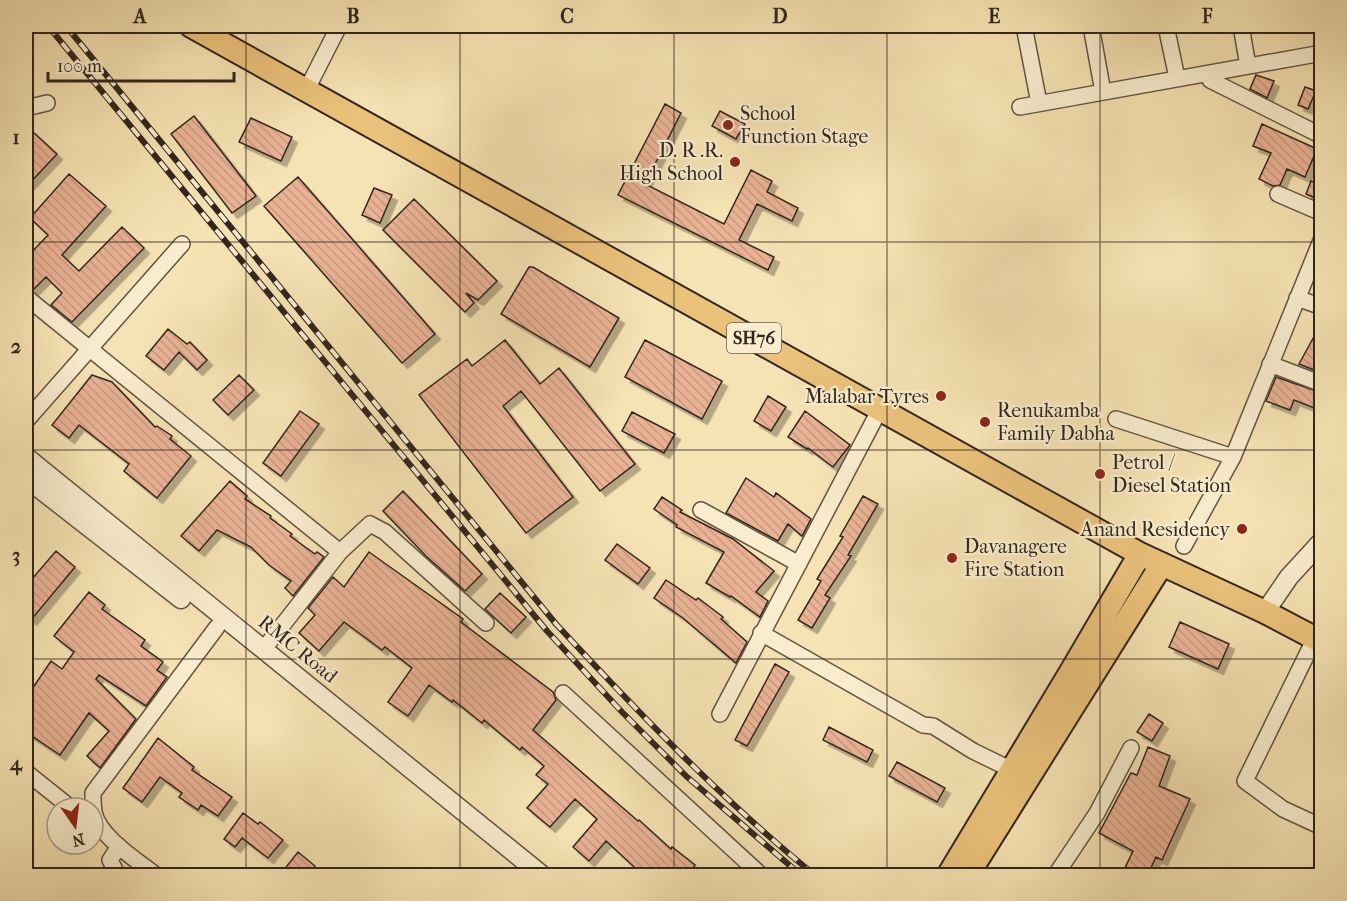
<svg xmlns="http://www.w3.org/2000/svg" width="1347" height="901" font-family="'IM FELL French Canon',serif">
<style>
.building{fill:url(#building-back-hatch);stroke:#31261e;stroke-width:1.5;filter:url(#shadow)}
.lines{fill:none;stroke-linecap:round;stroke-linejoin:round}
.minor-casing{stroke:#625543;stroke-width:18}
.tertiary-casing{stroke:#625543;stroke-width:21}
.primary-casing{stroke:#31261e;stroke-width:26}
.minor{stroke:#f9edce;stroke-width:15}
.tertiary{stroke:#f9edce;stroke-width:18}
.primary{stroke:#ebc27a;stroke-width:22}
.rail-casing{stroke:#31261e;stroke-width:6}
.rail{stroke:#f9edce;stroke-width:4;stroke-dasharray:11;stroke-linecap:butt}
.grid{fill:none;stroke:#31261e;stroke-width:1.5;stroke-opacity:0.55}
.poi-dot{fill:#8f2418;stroke:#f9edce;stroke-width:2}
.labels{text-anchor:middle;dominant-baseline:central;stroke-width:4.5;stroke-linejoin:round;paint-order:stroke}
.shield{fill:#f9edce;stroke:#6d6253;stroke-width:1.5}
.shield-label{font-size:18px;font-weight:bold;fill:#31261e}
.poi-label{font-size:20px;fill:#31261e;stroke:#f9edce;text-anchor:start}
.street-label{font-size:20px;fill:#31261e;stroke:#f9edce}
.neatline{fill:none;stroke:#31261e;stroke-width:2}
.grid-label{font-size:20px;text-anchor:middle;font-weight:bold;fill:#31261e}
</style>
<defs>
<pattern id="building-back-hatch" width="6" height="6" patternUnits="userSpaceOnUse" patternTransform="scale(1.5)"><rect width="6" height="6" fill="#e9b295"/><path d="M-1 5l2 2M0 0l6 6M5-1l2 2" fill="none" stroke="#c89980"/></pattern>
<filter id="shadow"><feDropShadow dx="5.5" dy="5.5" stdDeviation="0" flood-color="#0004"/></filter>
</defs>
<rect width="100%" height="100%" fill="#f6e3b3"/>
<filter id="stains"><feTurbulence type="fractalNoise" baseFrequency=".00333" numOctaves="4"/><feColorMatrix values="0 0 0 0 .2 0 0 0 0 .09 0 0 0 0 .02 0 0 0 .5 -.17"/></filter>
<radialGradient id="worn" r=".72"><stop offset=".6" stop-color="#630" stop-opacity="0"/><stop offset="1" stop-color="#630" stop-opacity=".3"/></radialGradient>
<path class="building" d="M1256,75L1274,81L1267,98L1250,89Z
M1305,87L1316,91L1308,109L1298,105Z
M665,104L681,113L645,184L724,224L751,170L772,181L767,192L798,208L792,221L757,204L739,240L774,257L768,270L618,195Z
M720,111L745,124L736,139L712,126Z
M194,116L256,196L232,213L171,134Z
M251,118L292,137L281,161L239,142Z
M1262,124L1317,149L1305,177L1287,169L1280,185L1273,186L1259,179L1271,153L1253,146Z
M32,131L57,154L26,187V137Z
M69,174L106,206L62,255L79,271L122,227L144,248L72,322L51,305L62,293L46,277L33,290L26,288V258L48,235L30,218Z
M298,177L435,334L402,363L264,206Z
M1311,181L1322,185V201L1306,194Z
M374,188L392,195L380,223L362,215Z
M414,199L497,281L478,300L466,293L474,303L465,312L383,230Z
M529,267H533L619,318L590,367L501,314Z
M1322,322V373L1299,364Z
M168,329L187,344L190,342L207,360L197,370L179,352L164,370L146,356Z
M505,340L540,384L559,368L635,464L600,491L521,391L503,406L573,497L526,533L419,395L467,359L472,366Z
M645,340L722,381L702,419L625,377Z
M92,375L112,382L155,427L157,426L172,436L170,439L191,456L157,498L124,471L129,464L79,425L69,438L52,425Z
M239,375L254,390L228,415L213,400Z
M1276,377L1322,393V411L1294,400L1290,410L1266,401Z
M768,396L786,407L771,431L754,421Z
M300,411L319,424L281,476L263,463Z
M805,411L850,445L833,467L808,448L807,449L788,437Z
M632,412L675,434L664,453L622,431Z
M746,478L774,497L776,493L811,519L802,536L788,524L778,541L726,513Z
M230,481L247,496L245,499L271,516L270,518L292,534L290,536L315,554L317,552L324,557L293,596L285,588L291,581L269,565L251,547L217,530L199,551L181,536Z
M403,491L482,574L465,591L426,556L383,511Z
M863,496L878,504L848,555L851,556L825,595L830,598L812,628L798,620L821,581L817,579L843,537L840,536Z
M662,497L682,510L680,512L733,539L774,571L756,592L768,601L760,617L731,596L730,597L706,583L724,552L676,527L677,525L654,509Z
M617,544L650,568L638,584L605,560Z
M56,551L75,567L31,620L26,615V586Z
M369,552L463,619L461,622L553,692L556,700L533,730L638,821L639,820L671,849L672,847L695,865L687,876H644L606,841L589,861L573,847L597,819L575,799L550,827L527,808L548,784L536,775L544,766L522,747L520,750L484,720L482,723L453,700L452,702L429,685L408,716L388,702L412,668L385,647L382,650L344,622L319,651L299,633L315,615L308,608L333,577L344,587Z
M666,580L696,600L698,598L723,617L721,619L747,642L736,663L683,618L654,598Z
M89,592L105,605L102,609L145,640L141,646L163,662L157,670L167,677L146,706L99,675L96,679L136,719L100,768L87,756L109,731L89,713L60,755L26,732V698L51,661L62,669L74,652L54,636Z
M500,593L526,617L511,633L485,609Z
M1180,622L1229,644L1218,669L1169,647Z
M775,664L789,672L747,746L735,740Z
M1149,714L1163,723L1152,741L1137,732Z
M829,727L873,750L867,762L823,740Z
M158,738L194,767L192,770L232,797L218,816L201,805L198,810L179,797L182,793L160,777L142,802L123,788Z
M1148,747L1170,756L1159,786L1190,799L1162,860L1156,857L1147,876H1121L1133,851L1099,833L1131,773L1137,775Z
M897,762L945,788L937,802L889,776Z
M243,813L258,824L260,822L283,840L268,858L242,838L235,847L224,839Z
M298,852L315,866L307,876H279Z"/>
<g class="lines">
<defs>
<path id="minor" d="M1024,26L1039,103
M1091,26L1103,92
M1166,26L1177,78
M1241,26L1248,66
M1210,80L1322,136
M307,89L339,26
M1020,107L1322,53
M26,108L47,103
M1278,194L1322,213
M26,297L340,552
M1297,298L1322,307
M1270,364L1322,384
M1116,419L1233,457
M26,421L182,244
M701,510L799,564
M1184,546L1233,457L1322,238
M761,633L923,725L933,726L973,751L1012,770
M1315,638L1245,781L1283,809L1322,827
M263,650L340,552L370,524L385,532L486,623
M563,693L762,876
M720,714L880,409
M26,772L71,808
M118,876L110,860L119,846
M157,876C138,861 99,837 94,812C93,806 93,799 93,793L217,627
M1055,876L1097,813L1131,748"/>
<path id="tertiary" d="M26,457L543,876
M26,478L181,599
M1265,612L1289,577L1322,541"/>
<path id="primary" d="M191,26L1140,554L1265,612L1322,642
M948,876L1072,670L1140,554
M967,876L1162,564"/>
</defs>
<use href="#minor" class="minor-casing"/>
<use href="#tertiary" class="tertiary-casing"/>
<use href="#primary" class="primary-casing"/>
<use href="#minor" class="minor"/>
<use href="#tertiary" class="tertiary"/>
<use href="#primary" class="primary"/>
<defs>
<path id="rail" d="M48,26L547,631L622,712L686,776L802,876
M66,26L556,624C638,712 722,800 816,876"/>
</defs>
<use href="#rail" class="rail-casing"/>
<use href="#rail" class="rail"/>
</g>
<path class="grid" d="M246,26V876M460,26V876M674,26V876M887,26V876M1100,26V876M26,242H1322M26,450H1322M26,659H1322"/>
<g class="poi-dot">
<circle cx="728" cy="125" r="6"/>
<circle cx="735" cy="162" r="6"/>
<circle cx="941" cy="396" r="6"/>
<circle cx="985" cy="422" r="6"/>
<circle cx="1100" cy="474" r="6"/>
<circle cx="1242" cy="529" r="6"/>
<circle cx="952" cy="558" r="6"/>
</g>
<g class="labels">
<rect class="shield" x="727" y="323" width="54" height="30" rx="4.5"/>
<g class="shield-label">
<text x="754" y="338">SH76</text>
</g>
<g class="poi-label">
<text x="740" y="113">School<tspan x="740" dy="23">Function Stage</tspan></text>
<text x="723" y="150" text-anchor="end">D. R .R.<tspan x="723" dy="23">High School</tspan></text>
<text x="929" y="396" text-anchor="end">Malabar Tyres</text>
<text x="997" y="410">Renukamba<tspan x="997" dy="23">Family Dabha</tspan></text>
<text x="1112" y="462">Petrol /<tspan x="1112" dy="23">Diesel Station</tspan></text>
<text x="1230" y="529" text-anchor="end">Anand Residency</text>
<text x="964" y="546">Davanagere<tspan x="964" dy="23">Fire Station</tspan></text>
</g>
<g class="street-label">
<text transform="translate(298 649) rotate(39)">RMC Road</text>
</g>
</g>
<rect width="1347" height="901" fill="none" stroke="#f6e3b3" stroke-width="66"/>
<g transform="translate(75 826) rotate(166)"><circle r="28" fill="#f9edce" stroke="#a99d88" stroke-width="1.5"/>
<path d="M0-4.5L10 22L0 15L-10 22Z" fill="#8f2418"/>
<text y="-9" font-size="16" font-weight="bold" text-anchor="middle" fill="#31261e">N</text>
</g>
<path d="M48 72v9h186v-9" fill="none" stroke="#31261e" stroke-width="3"/>
<text x="57" y="72" font-size="18" fill="#31261e" stroke="#f9edce" stroke-width="4.5" paint-order="stroke">100 m</text>
<rect x="33" y="33" width="1281" height="835" class="neatline"/>
<g class="grid-label">
<text x="140" y="23">A</text>
<text x="353" y="23">B</text>
<text x="567" y="23">C</text>
<text x="780" y="23">D</text>
<text x="994" y="23">E</text>
<text x="1207" y="23">F</text>
<text x="16" y="144">1</text>
<text x="16" y="353">2</text>
<text x="16" y="562">3</text>
<text x="16" y="770">4</text>
</g>
<rect width="100%" height="100%" filter="url(#stains)"/>
<rect width="100%" height="100%" fill="url(#worn)"/>
</svg>
